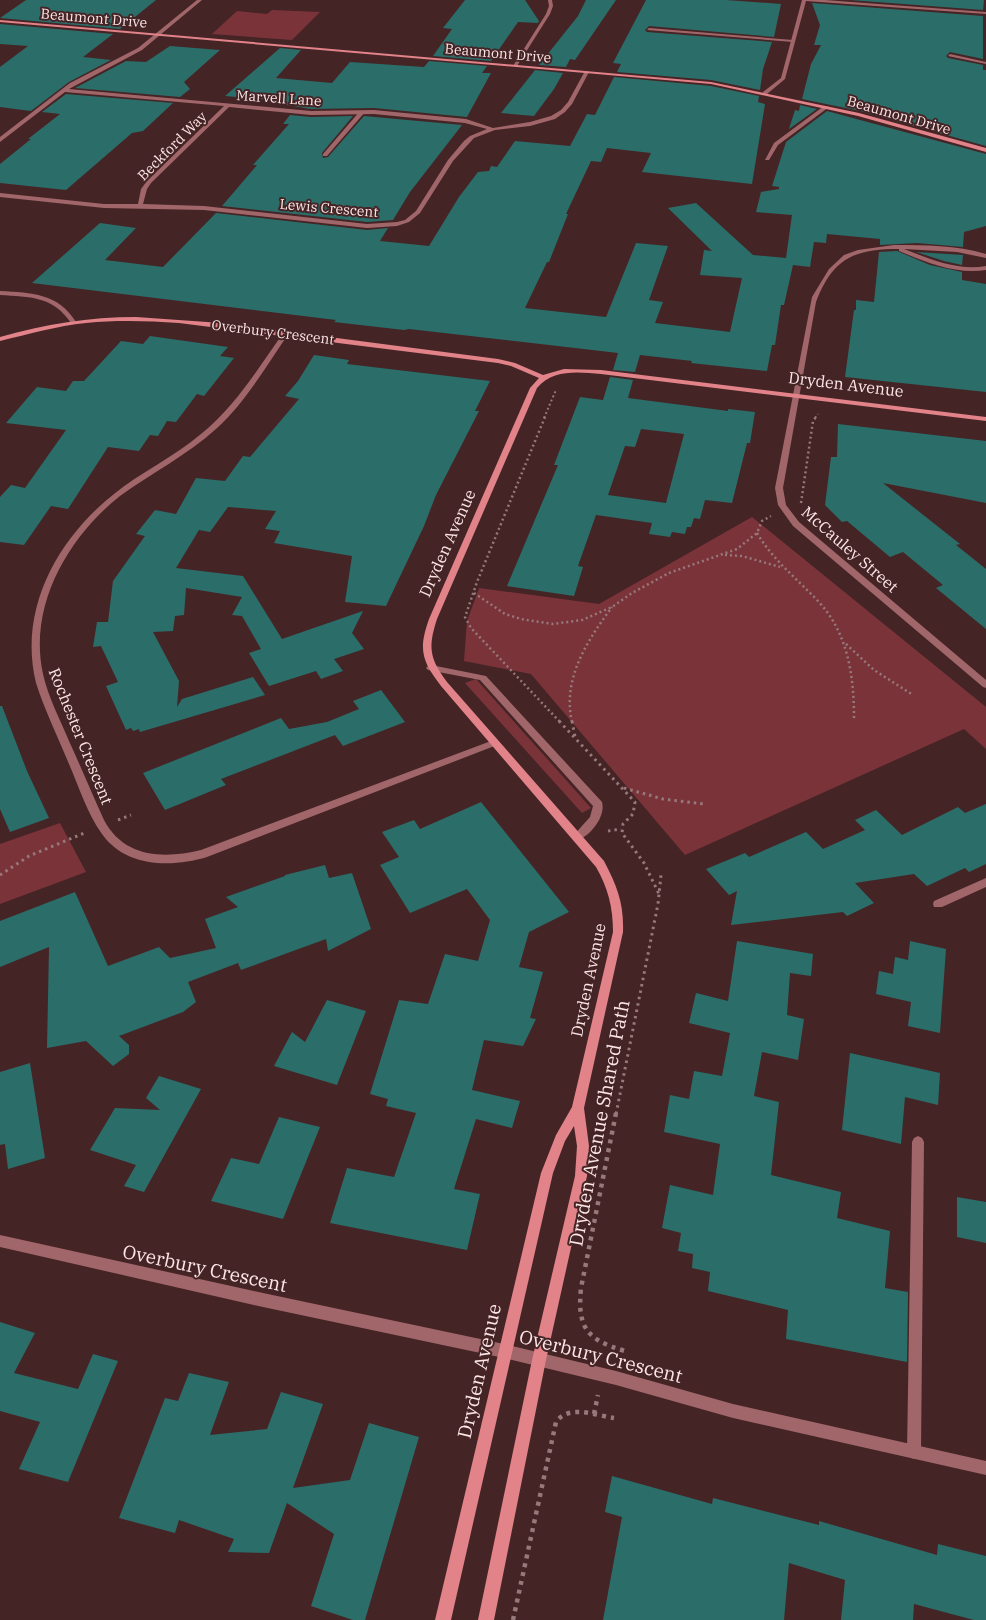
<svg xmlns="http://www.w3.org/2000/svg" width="986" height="1620" font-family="'IBM Plex Serif',serif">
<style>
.green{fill:#7b333a}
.building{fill:#2b6d69;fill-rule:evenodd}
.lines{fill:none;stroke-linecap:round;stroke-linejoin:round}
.path-far3{stroke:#96797a;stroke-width:2;stroke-dasharray:2 2.5;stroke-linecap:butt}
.path-far2{stroke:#96797a;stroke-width:2.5;stroke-dasharray:2 3;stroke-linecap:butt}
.path-far1{stroke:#96797a;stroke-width:3;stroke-dasharray:2.5 4;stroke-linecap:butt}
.path{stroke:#96797a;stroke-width:4.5;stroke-dasharray:4 5;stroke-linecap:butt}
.lane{fill:#a16669;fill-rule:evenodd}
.street{fill:#a16669;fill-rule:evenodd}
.secondary{fill:#e18389;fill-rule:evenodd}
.labels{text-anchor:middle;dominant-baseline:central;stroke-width:4;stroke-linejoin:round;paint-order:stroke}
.far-street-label{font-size:14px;fill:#fde6e6;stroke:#452426}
.street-label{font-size:16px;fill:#fde6e6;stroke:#452426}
.near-street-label{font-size:19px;fill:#fde6e6;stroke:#452426}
</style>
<rect width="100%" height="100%" fill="#452426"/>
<path class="green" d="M272,10L320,12L292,40L212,34L237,11L267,14Z
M752,517L986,707V749L964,729L685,855L531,674L464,661L467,621L479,588L599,604Z
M476,679L591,808L582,813L465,683Z
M60,823L86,872L0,904V844Z"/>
<path class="building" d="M26,0H156L120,29L0,18Z
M465,0H525L539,21L538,23L518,22L491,61L433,56L452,29L443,28Z
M586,0H616L575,60L570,59L566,67L539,65L578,16Z
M646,0H726L781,4L774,37L649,26L645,30L647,32L772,42L763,69L760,90L711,80L617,72L621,64L613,63Z
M850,0H984L983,10Z
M812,3L983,16V59L950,52L946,56L948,58L983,65V70H986V146L860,111L802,99L811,64L821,45H814L820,25Z
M0,24L113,34L83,57L111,60L69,82L31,111L0,107V67L28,46L0,44Z
M170,46L220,50L184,82L190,89L180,97L75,88L126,61L146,62Z
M280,48L301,50L276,78L332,83L350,62L424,67L429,61L487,66L482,73H491L467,117L374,108L311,109L281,104L284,101L225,96Z
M535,70L563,73L554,89L534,116L501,113Z
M614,77L711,86L759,96L758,102L765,104L752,184L642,172L651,153L607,148L601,162L591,161L566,214H568L549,262H547L525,308L606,317L636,243L668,246L649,300L663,302L655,323L730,332L742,278L700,275L704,250L712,251L668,208L696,203L753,255L786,258L792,215L756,212L761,192L779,189V187L772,186L786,142L827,111L986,154V226L964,232L963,247L917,243L880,245V239L827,234L826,243L814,242L810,267L793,265L784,305H781L775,345H772L767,371L691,363L692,361L640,355L635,372L613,370L618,353L409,329L404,330L334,322L336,320L32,283L100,223L136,228L105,260L163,267L216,213L367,230L388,228L380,241L429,246L459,197L478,172L489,171L491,166L497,167L515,141L570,146L587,114L595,115Z
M66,94L173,103L143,131L132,133L66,190L0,183V164L31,139H28L60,114L42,112Z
M800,105L817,109L789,129L795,110L799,111Z
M290,115L311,117L353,116L322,153L323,158L328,157L364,116L462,125L410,192L393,220L367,222L222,206L257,165H253L289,124H283Z
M897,251L930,265L962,272V280L986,284V392L845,377L854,310H856V300L874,302L879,252Z
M916,252L963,255L962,265L944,261Z
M150,336L228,347L220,356L234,358L204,396L197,394L176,422L167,421L158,436L150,435L139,451L108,447L68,509L51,506L24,545L0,542V497L11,485L25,488L66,430L6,423L37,387L66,391L73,381H84L121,341L143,344Z
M314,355L349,360L347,364L490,381L475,411H479L436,495L424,526L386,606L345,602L352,556L274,543L280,531L265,529L276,511L228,507L210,532L199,530L176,568L243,576L282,639L363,611L352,633L364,649L334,659L343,671L321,679L316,671L269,686L249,653L261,649L242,616L232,615L242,597L186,588L184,615L175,616L173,631L153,632L179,681L177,707L182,699L253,677L265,695L140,732L139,729L133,731L131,728L126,730L106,686L118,682L101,646L93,647L97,622H108L113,581L145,536L136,534L155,510L176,514L196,478L225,481L243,456L250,457L299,399L285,396L298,381Z
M610,377L633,380L628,398L728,411V409L755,412L750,443H747L732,503L705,500L700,519L694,518L691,527H687L685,534L672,532L670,537L649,534L652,523L596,515L578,566L583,567L574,596L507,586L558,465H554L580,397L603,400ZM641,429L684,434L666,503L608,495L625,446L635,447Z
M838,424L986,441V503L883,483L960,544L956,545L986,569V629L936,588L943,585L903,552L890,557L847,521L842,522L825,505L831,457H837Z
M381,690L405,722L343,746L335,735L221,779L226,785L165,810L143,773L281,718L289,729L327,722L359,709L353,701Z
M0,706H2L27,771L49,818L10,832L0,809Z
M481,802L569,912L529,932L519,967L543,972L530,1018L536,1019L523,1046L484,1040L472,1090L520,1101L512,1128L476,1119L454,1189L480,1194L467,1250L330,1223L347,1168L394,1177L416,1113L386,1106L388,1099L370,1094L399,1000L428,1004L445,954L478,961L490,920L467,889L410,913L380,865L399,857L382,832L414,820L420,829Z
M986,804V864L969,872L965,868L927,886L914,874L855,883L874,903L847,916L843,912L731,925L737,891L729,895L706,869L745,853L749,857L806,832L823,849L865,830L855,820L876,810L902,835L958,807L965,813Z
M325,865L329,878L352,873L371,929L328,951L326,939L241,970L238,963L188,982L196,1002L183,1012L119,1036L129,1045V1054L113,1066L86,1041L47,1048L49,947L0,967V921L75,892L108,966L159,947L170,958L216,948L205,919L238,907L226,897L285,876V875Z
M737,941L813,954L811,976L790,973L787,1015L804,1019L798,1060L762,1052L754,1096L779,1102L771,1175L841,1192L837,1218L890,1231L885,1288L908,1292L907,1362L786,1339L788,1310L708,1291L710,1272L692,1268L693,1254L678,1251L681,1233L662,1228L670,1185L713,1195L720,1144L664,1132L670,1095L689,1099L694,1071L722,1076L730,1033L689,1023L696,993L728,1001Z
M910,941L946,949L940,1033L908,1026L911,1002L876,994L879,971L893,974L895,957L908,960Z
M327,1000L366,1011L337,1085L274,1066L292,1032L305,1042Z
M850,1053L940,1073L938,1105L905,1097L901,1144L842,1130Z
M30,1063L45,1158L8,1169L5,1144L0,1145V1072Z
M159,1076L201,1089L144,1192L124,1186L136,1165L90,1150L115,1108L160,1110L146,1098Z
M279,1117L320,1127L283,1219L211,1201L231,1158L259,1164Z
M957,1197L986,1202V1243L957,1237Z
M0,1322L35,1333L14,1373L78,1389L93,1354L118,1361L68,1482L19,1469L40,1422L0,1411Z
M189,1373L229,1382L210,1435L267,1429L281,1392L323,1404L293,1488L350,1480L369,1423L419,1437L365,1620H353L311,1606L334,1534L287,1503L269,1553L228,1552L234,1539L179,1520L175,1533L119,1518L165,1398L178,1401Z
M612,1476L712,1504L713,1498L819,1525V1521L937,1555L938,1544L986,1556V1620H974L914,1604L913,1620H841L845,1580L789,1563L784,1620H603L622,1517L605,1512Z"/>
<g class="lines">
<path class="path-far3" d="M544,418L556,390
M815,418L818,414"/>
<path class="path-far2" d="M545,417L477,582L465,617L471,628L560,722
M801,503L813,421L816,417
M757,533C773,560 796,578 818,601C848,633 854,676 854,718
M725,555L742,556L780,567
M474,593L505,614L521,619L553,624L582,620L612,607L632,593L669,573L737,549L757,533L762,521L771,516
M846,644L874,670L913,695
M572,722C562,679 587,641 612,607"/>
<path class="path-far1" d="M559,721L635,802L633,814L623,824L622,833L644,863L659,894
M572,721L575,737
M624,788L663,799L704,804
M118,820L131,815
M608,831L621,829
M0,875L29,856L87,832
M616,1114L658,904L661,875"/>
<path class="path" d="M616,1113L581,1288C577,1328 587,1340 625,1351
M594,1414L598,1395
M513,1620L556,1422C569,1404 594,1415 614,1418"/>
<path class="lane" d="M649,28L793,40L795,41L793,42L647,30Z
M360,111L365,112L327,156H323V154Z
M431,665L486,676L602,802C606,816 591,835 578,840L574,839L573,836L590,817L593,806L480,680L428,670L426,668L428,666Z
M918,1136L922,1138L924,1142L921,1452L919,1457L914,1459L909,1457L907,1452L912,1142L914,1138Z"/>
<path class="street" d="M197,0H202L142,50L69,89L311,111L374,110L466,119L493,128L530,122L551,116L561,110L568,102L585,71L589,72L572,104L565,112L555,119L530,126L495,130L474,138L453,161L420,213L409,222L397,226L367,228L204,210L104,208L0,197V193L104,204H138L141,189L147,181L224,106L65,92L0,142V137L70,83L138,48ZM229,107L311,115L374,114L465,123L487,129L470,136L464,141L448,160L416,211L405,220L397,222L367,224L204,206L143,204L147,189L151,183Z
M548,0H552L553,6L550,14L517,66H513L546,14L549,6Z
M802,0H825L986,12V14L806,1L785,79L767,94H763V92L781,78Z
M950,54L986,62V64L948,56Z
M824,106L829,107L778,145L769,160H765L774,143Z
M894,245C925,245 956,245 986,254V258L957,252L904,249C930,259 957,271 986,266V270C956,275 926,262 899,251V249C854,249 833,258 816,302L783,488L786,505L799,522L986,680V688L983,687L793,526L778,505L775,488L812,297L829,269L844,255L858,250Z
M0,291C32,293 58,293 76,322L71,323C53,296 30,297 0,295Z
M286,331L289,333C266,366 246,402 216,429C187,455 152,473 120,496C68,537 28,606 43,674C48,697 60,719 69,741C81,767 92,794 104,820C124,858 164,859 201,850L491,741L494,740L499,743L497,745L207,857C171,868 125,867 102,834C87,813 79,787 69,764C58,737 45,711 36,683C18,610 57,539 114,494C141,472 174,457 201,434C236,406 258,368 284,332Z
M986,878V887L942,907H934L933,904L934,901Z
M0,1235L263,1293L504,1344L616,1371L733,1404L986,1461V1475L733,1418L616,1385L504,1358L263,1307L0,1247Z"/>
<path class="secondary" d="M0,20L711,82L859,113L986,148V152L858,116L711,84L0,22Z
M136,317L221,323L498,359L515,363L543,375L564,369L601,370L986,417V421L601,374C578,372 553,369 537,388L437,619C428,647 429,658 447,682L604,861C617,886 624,903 623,932L584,1108L589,1146L587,1176L546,1360L494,1620H478L532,1360L575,1176L577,1146L574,1126L565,1141L553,1173L451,1620H435L541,1173L556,1135L572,1107L613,932C613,907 608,888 596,867L441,686C422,661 418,650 429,619L530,388L539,378L511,366L498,363L179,323C148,321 117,320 86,323C57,326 29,334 0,341V337C45,324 89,317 136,317Z"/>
</g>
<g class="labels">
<g class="far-street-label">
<text transform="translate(94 18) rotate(5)">Beaumont Drive</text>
<text transform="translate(498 53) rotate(5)">Beaumont Drive</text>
<text transform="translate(279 98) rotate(4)">Marvell Lane</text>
<text transform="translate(899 115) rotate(16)">Beaumont Drive</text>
<text transform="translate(172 146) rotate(-45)">Beckford Way</text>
<text transform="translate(329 208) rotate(5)">Lewis Crescent</text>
<text transform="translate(273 332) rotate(7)">Overbury Crescent</text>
</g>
<g class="street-label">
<text transform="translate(846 384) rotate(7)">Dryden Avenue</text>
<text transform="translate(447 543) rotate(-66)">Dryden Avenue</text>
<text transform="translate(850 549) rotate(41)">McCauley Street</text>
<text transform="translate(81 736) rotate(68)">Rochester Crescent</text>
<text transform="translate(588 980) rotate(-78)">Dryden Avenue</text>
</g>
<g class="near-street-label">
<text transform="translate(599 1123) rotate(-79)">Dryden Avenue Shared Path</text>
<text transform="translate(205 1268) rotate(12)">Overbury Crescent</text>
<text transform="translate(601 1356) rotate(14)">Overbury Crescent</text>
<text transform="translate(479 1371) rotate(-77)">Dryden Avenue</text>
</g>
</g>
</svg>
